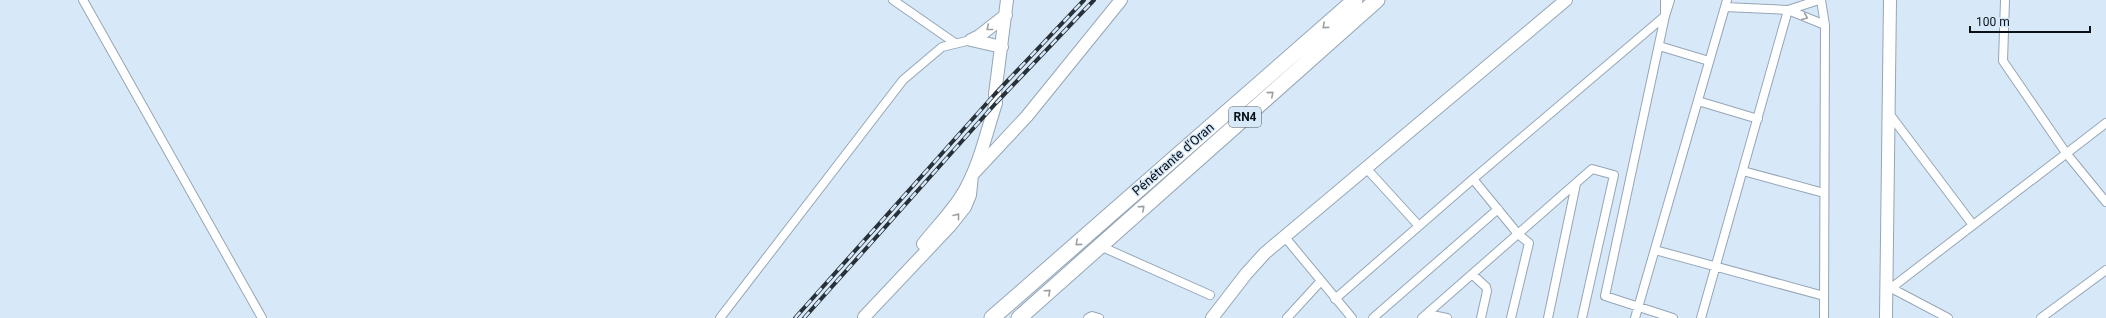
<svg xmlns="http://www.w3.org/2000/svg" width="2106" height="318" font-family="Roboto,sans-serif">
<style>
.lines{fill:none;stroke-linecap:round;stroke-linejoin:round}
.street-casing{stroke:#95a6b6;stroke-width:10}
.secondary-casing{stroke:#95a6b6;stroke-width:14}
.highway-casing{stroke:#95a6b6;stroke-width:17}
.street{stroke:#fff;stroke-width:8}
.secondary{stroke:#fff;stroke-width:12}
.highway{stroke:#fff;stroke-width:15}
.rail-casing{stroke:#293138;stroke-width:4}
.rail{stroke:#d7e8f9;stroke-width:2.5;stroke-dasharray:8;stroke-linecap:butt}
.oneway{stroke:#9da0a2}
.labels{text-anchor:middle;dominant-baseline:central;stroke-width:3;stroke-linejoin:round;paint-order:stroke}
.shield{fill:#d7e8f9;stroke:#48525b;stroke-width:1}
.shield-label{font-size:12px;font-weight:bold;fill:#0b1117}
.street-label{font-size:13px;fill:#0b1117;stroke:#d7e8f9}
</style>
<rect width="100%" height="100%" fill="#d7e8f9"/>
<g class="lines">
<defs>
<path id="street" d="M83,0L262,318
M893,0L955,43
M1665,0V16L1670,0
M1819,0L1788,10L1825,25
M1821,0L1825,25L1824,318
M2005,0L2003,61L2066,153L2106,202
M1659,46L1709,61
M1698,101L1758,119
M1888,112L1973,225
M1366,168L1419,226
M1743,171L1824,193
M1473,179L1518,234L1529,243L1511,318
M1284,236L1352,318
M1100,246L1210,295
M1655,250L1824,296
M1472,274L1486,287L1487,291L1481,318
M1891,288L1948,318
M1886,292L2106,123
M1335,299L1473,179L1665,16L1605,296L1673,318
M1427,314L1447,318
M720,318L903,80L942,47L971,40
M1088,318L1092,316L1099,318
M1287,318L1320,282
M1373,318L1498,209
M1422,318L1592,169L1614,175L1582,318
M1548,318L1576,184
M1635,318L1727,0
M1701,318L1788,10L1725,7
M2041,318L2106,270"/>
<path id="secondary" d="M971,40L979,36L1006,15
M971,40L1002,47
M923,244C937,226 956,208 966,188C980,162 987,131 996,103L995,94L1007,0
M864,317L950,226L965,207L970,195L972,175L1027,116L1121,0
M1212,318L1246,274L1265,253L1566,0
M1886,318L1890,0"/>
<path id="highway" d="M992,318L1355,0
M1019,318L1377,0"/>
</defs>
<use href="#street" class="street-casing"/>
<use href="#secondary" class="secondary-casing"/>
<use href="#highway" class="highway-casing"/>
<use href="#street" class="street"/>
<use href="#secondary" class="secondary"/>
<use href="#highway" class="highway"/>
<defs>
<path id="rail" d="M795,318L995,94L1084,0
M804,318L996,103L1094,0"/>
</defs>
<use href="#rail" class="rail-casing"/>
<use href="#rail" class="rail"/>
</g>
<defs><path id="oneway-chevron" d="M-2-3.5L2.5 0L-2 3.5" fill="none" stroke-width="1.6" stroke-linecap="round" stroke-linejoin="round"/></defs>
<g class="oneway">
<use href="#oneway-chevron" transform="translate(1805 17) rotate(23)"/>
<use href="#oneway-chevron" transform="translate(1325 26) rotate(139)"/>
<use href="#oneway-chevron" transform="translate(989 28) rotate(141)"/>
<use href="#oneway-chevron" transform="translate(1271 94) rotate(-41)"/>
<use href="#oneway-chevron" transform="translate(1142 208) rotate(-42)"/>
<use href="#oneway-chevron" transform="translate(957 216) rotate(-52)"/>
<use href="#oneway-chevron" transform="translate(1078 243) rotate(139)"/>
<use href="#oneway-chevron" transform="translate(1048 292) rotate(-42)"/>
</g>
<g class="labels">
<rect class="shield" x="1229" y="107" width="32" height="20" rx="3"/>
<g class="shield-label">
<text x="1245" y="117">RN4</text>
</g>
<g class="street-label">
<text transform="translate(1173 159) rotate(-41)">Pénétrante d'Oran</text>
</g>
</g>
<path d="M1970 26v6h120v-6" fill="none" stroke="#0b1117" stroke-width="2"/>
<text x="1976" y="26" font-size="12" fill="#0b1117" stroke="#d7e8f9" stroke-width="3" paint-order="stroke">100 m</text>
</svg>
